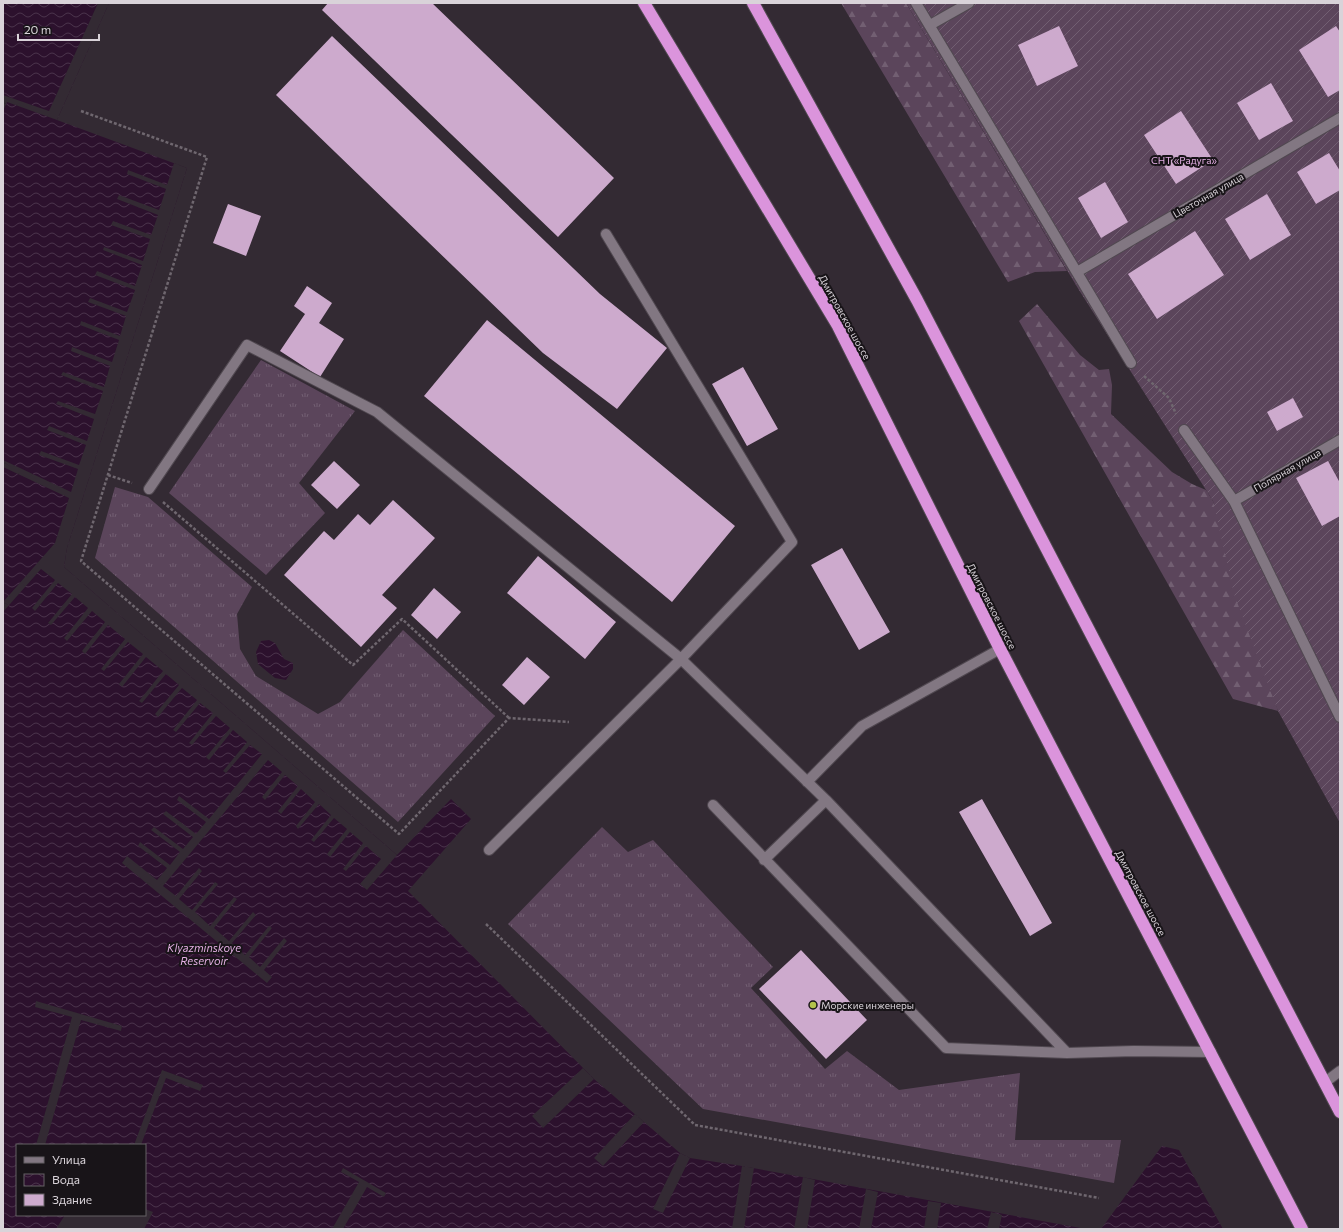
<svg xmlns="http://www.w3.org/2000/svg" width="1343" height="1232" font-family="Commissioner,sans-serif">
<style>
.grass{fill:url(#grass-tufts)}
.forest{fill:url(#forest-firs)}
.garden{fill:url(#garden-furrows)}
.water{fill:url(#water-waves)}
.pier{fill:#332a33}
.building{fill:#cdaacd}
.lines{fill:none;stroke-linecap:round;stroke-linejoin:round}
.minor-casing{stroke:#504850;stroke-width:12}
.highway-casing{stroke:#504850;stroke-width:14}
.path{stroke:#6f676f;stroke-width:2.5;stroke-dasharray:3 2;stroke-linecap:butt}
.minor{stroke:#827782;stroke-width:10}
.highway{stroke:#db94dc;stroke-width:12}
.poi-dot{fill:#b3c24b;stroke:#181418;stroke-width:1.5}
.labels{text-anchor:middle;dominant-baseline:central;stroke-width:4;stroke-linejoin:round;paint-order:stroke}
.park-label{font-size:10px;fill:#e3afe4;stroke:#181418}
.street-label{font-size:10px;fill:#d9d3d9;stroke:#181418}
.poi-label{font-size:10px;fill:#d9d3d9;stroke:#181418;text-anchor:start}
.water-label{font-size:11px;font-style:italic;fill:#e2aee2;stroke:#181418}
</style>
<defs>
<pattern id="grass-tufts" width="24" height="20" patternUnits="userSpaceOnUse"><rect width="24" height="20" fill="#5b455b"/><path d="M3 7l-1-3M5 7V3M7 7l1-3M15 17l-1-3M17 17v-4M19 17l1-3" fill="none" stroke="#725f72"/></pattern>
<pattern id="forest-firs" width="22" height="20" patternUnits="userSpaceOnUse"><rect width="22" height="20" fill="#5b455b"/><path d="M5 1l3.5 6h-7zM16 11l3.5 6h-7z" fill="#725f72"/></pattern>
<pattern id="garden-furrows" width="10" height="10" patternUnits="userSpaceOnUse"><rect width="10" height="10" fill="#5b455b"/><path d="M-1 1l2-2M0 10L10 0M9 11l2-2" fill="none" stroke="#725f72"/></pattern>
<pattern id="water-waves" width="16" height="10" patternUnits="userSpaceOnUse"><rect width="16" height="10" fill="#2c112d"/><path d="M0 5q4-4 8 0t8 0" fill="none" stroke="#4a334b"/></pattern>
</defs>
<rect width="100%" height="100%" fill="#332a33"/>
<path class="grass" d="M261,360L355,411L299,483L325,513L266,575L169,493Z
M115,487L148,497L252,587L237,614L240,649L256,676L318,714L340,702L403,630L495,716L398,822L95,558Z
M602,827L628,852L653,840L773,967L751,988L825,1069L847,1051L899,1090L1020,1073L1015,1140H1121L1114,1183L703,1109L508,924Z"/>
<path class="forest" d="M841,3H906L1067,271L1035,272L1008,282Z
M1037,304L1080,355L1099,370L1109,369L1112,385L1111,414L1172,472L1192,484L1206,490L1213,501L1278,711L1233,699L1019,321Z"/>
<path class="garden" d="M906,3H1340V823L1278,711L1234,594L1213,501L1079,290Z"/>
<path class="water" d="M3,3H109L57,120L187,168L67,548L64,567L397,855L451,799L471,819L408,891L594,1079L680,1153L690,1158L742,1166L1086,1229H144L153,1212L145,1209V1145H17V1215H65L56,1229H3Z
M269,640L275,643L284,659L293,663V669L286,680L275,678L258,664L256,652L261,641Z
M1162,1146L1179,1150L1223,1229H1101Z"/>
<path class="pier" d="M98,3H109L57,120L7,102L3,111V95L49,111Z
M174,163L187,168L67,548L64,567L397,855L367,890L360,884L381,859L366,846L346,871L343,869L363,843L350,832L330,857L327,854L347,829L334,818L314,842L311,840L331,815L319,804L298,829L296,826L315,802L301,789L281,814L278,811L298,786L285,775L265,800L262,797L282,772L268,760L163,886L176,896L199,868L202,871L179,899L192,910L215,882L218,884L195,912L210,926L234,897L237,899L214,928L229,941L253,912L256,915L232,943L245,955L269,926L272,928L249,957L260,967L284,938L287,941L264,970L272,977L267,983L122,863L127,856L157,880L167,868L138,846L140,842L170,865L180,852L151,830L154,827L183,849L193,837L163,814L166,811L196,834L206,822L177,800L179,796L209,819L262,754L250,745L226,773L223,771L247,742L233,730L209,760L206,757L230,728L216,716L192,745L189,743L213,713L200,703L176,732L173,730L197,700L182,688L158,717L155,714L179,685L166,674L142,703L139,701L163,671L146,657L122,687L119,684L143,654L128,642L104,671L101,669L125,639L108,625L85,654L82,651L105,622L92,611L67,641L64,638L88,608L75,597L51,625L48,623L72,594L58,583L35,611L32,608L55,580L41,569L3,612V602L55,543L69,498L3,467V460L71,492L78,469L39,455L41,451L79,465L86,445L47,430L49,426L87,441L94,419L56,404L58,401L95,414L103,391L61,375L63,372L104,387L110,366L71,351L72,347L112,362L119,340L80,325L81,321L120,336L126,316L88,302L90,298L127,312L135,290L95,275L97,271L135,286L142,265L103,250L104,247L143,261L150,239L111,225L113,221L151,235L158,215L117,199L119,195L159,210L166,189L127,174L128,170L167,185Z
M36,1001L122,1026L121,1031L81,1020L45,1145H36L72,1017L35,1007Z
M583,1068L594,1079L543,1128L532,1116Z
M162,1070L203,1085L200,1091L166,1078L141,1145H134Z
M635,1114L644,1122L603,1166L594,1158Z
M680,1153L690,1158L663,1213L653,1209Z
M742,1166L754,1168L744,1229H738L732,1228Z
M343,1168L386,1193L384,1197L367,1187L343,1229H332L359,1182L341,1172Z
M803,1177L815,1180L807,1229H794Z
M866,1189L878,1192L871,1229H859Z
M928,1201L941,1203L937,1229H924Z
M991,1212L1002,1215L999,1229H987Z"/>
<path class="building" d="M328,3H432L614,178L558,237L322,10Z
M1059,26L1078,66L1037,86L1018,45Z
M1336,26L1340,32V90L1328,97L1299,50Z
M332,36L600,294L667,348L617,409L543,353L276,95Z
M1271,83L1293,121L1259,140L1237,103Z
M1181,111L1213,160L1176,184L1144,135Z
M1329,153L1340,171V190L1316,204L1297,172Z
M1105,182L1128,222L1101,238L1078,198Z
M1267,194L1291,235L1250,260L1225,219Z
M228,204L261,216L246,256L213,243Z
M1195,231L1224,275L1157,319L1128,274Z
M307,286L332,303L319,323L344,339L320,377L280,351L305,314L294,306Z
M487,320L735,526L672,602L424,396Z
M743,367L778,429L747,446L712,384Z
M1293,398L1303,417L1277,431L1267,412Z
M334,461L360,485L337,509L311,485Z
M1328,461L1340,483V516L1322,526L1296,478Z
M393,500L435,538L382,595L397,608L361,647L284,575L324,531L334,540L358,514L370,525Z
M842,548L890,632L859,650L811,565Z
M538,556L616,622L585,659L507,593Z
M434,588L461,612L437,639L411,615Z
M527,657L550,677L524,705L502,685Z
M982,799L1052,923L1030,936L959,812Z
M801,950L867,1020L826,1059L759,989Z"/>
<g class="lines">
<defs>
<path id="minor" d="M916,3L1131,363
M930,25L969,3
M1077,272L1340,118
M1184,430L1234,501L1340,717
M149,489L247,345L377,412L681,659L792,542L606,234
M1234,501L1340,440
M807,782L862,726L1000,649
M713,805L946,1048L1067,1053L1134,1051L1211,1052
M489,850L681,659L826,800
M764,860L826,800L1067,1053
M1324,1083L1340,1071"/>
<path id="highway" d="M644,3L838,326L1000,649L1302,1229
M753,3L917,300L1340,1112"/>
</defs>
<use href="#minor" class="minor-casing"/>
<use href="#highway" class="highway-casing"/>
<path class="path" d="M81,111L207,157L81,561L399,834L509,718L569,722
M1144,376L1169,398L1176,414
M108,475L132,483
M163,502L353,665L402,619L509,718
M486,924L695,1125L1099,1198"/>
<use href="#minor" class="minor"/>
<use href="#highway" class="highway"/>
</g>
<circle class="poi-dot" cx="813" cy="1005" r="4"/>
<g class="labels">
<g class="park-label">
<text x="1184" y="160">СНТ «Радуга»</text>
</g>
<g class="street-label">
<text transform="translate(1208 195) rotate(-30)">Цветочная улица</text>
<text transform="translate(845 317) rotate(61)">Дмитровское шоссе</text>
<text transform="translate(1287 470) rotate(-30)">Полярная улица</text>
<text transform="translate(992 606) rotate(63)">Дмитровское шоссе</text>
<text transform="translate(1141 893) rotate(62)">Дмитровское шоссе</text>
</g>
<g class="poi-label">
<text x="821" y="1005">Морские инженеры</text>
</g>
<g class="water-label">
<text x="204" y="947">Klyazminskoye<tspan x="204" dy="13">Reservoir</tspan></text>
</g>
</g>
<rect width="1343" height="1232" fill="none" stroke="#d9d3d9" stroke-width="8"/>
<rect x="16" y="1144" width="130" height="72" fill="#181418" stroke="#656065"/>
<rect x="24" y="1157" width="20" height="6" fill="#827782" stroke="#656065"/>
<text x="52" y="1164" font-size="12" fill="#d9d3d9">Улица</text>
<rect x="24" y="1174" width="20" height="12" fill="url(#water-waves)" stroke="#656065"/>
<text x="52" y="1184" font-size="12" fill="#d9d3d9">Вода</text>
<rect x="24" y="1194" width="20" height="12" fill="#cdaacd" stroke="#656065"/>
<text x="52" y="1204" font-size="12" fill="#d9d3d9">Здание</text>
<path d="M18 34v6h81v-6" fill="none" stroke="#d9d3d9" stroke-width="2"/>
<text x="24" y="34" font-size="12" fill="#d9d3d9" stroke="#181418" stroke-width="3" paint-order="stroke">20 m</text>
</svg>
